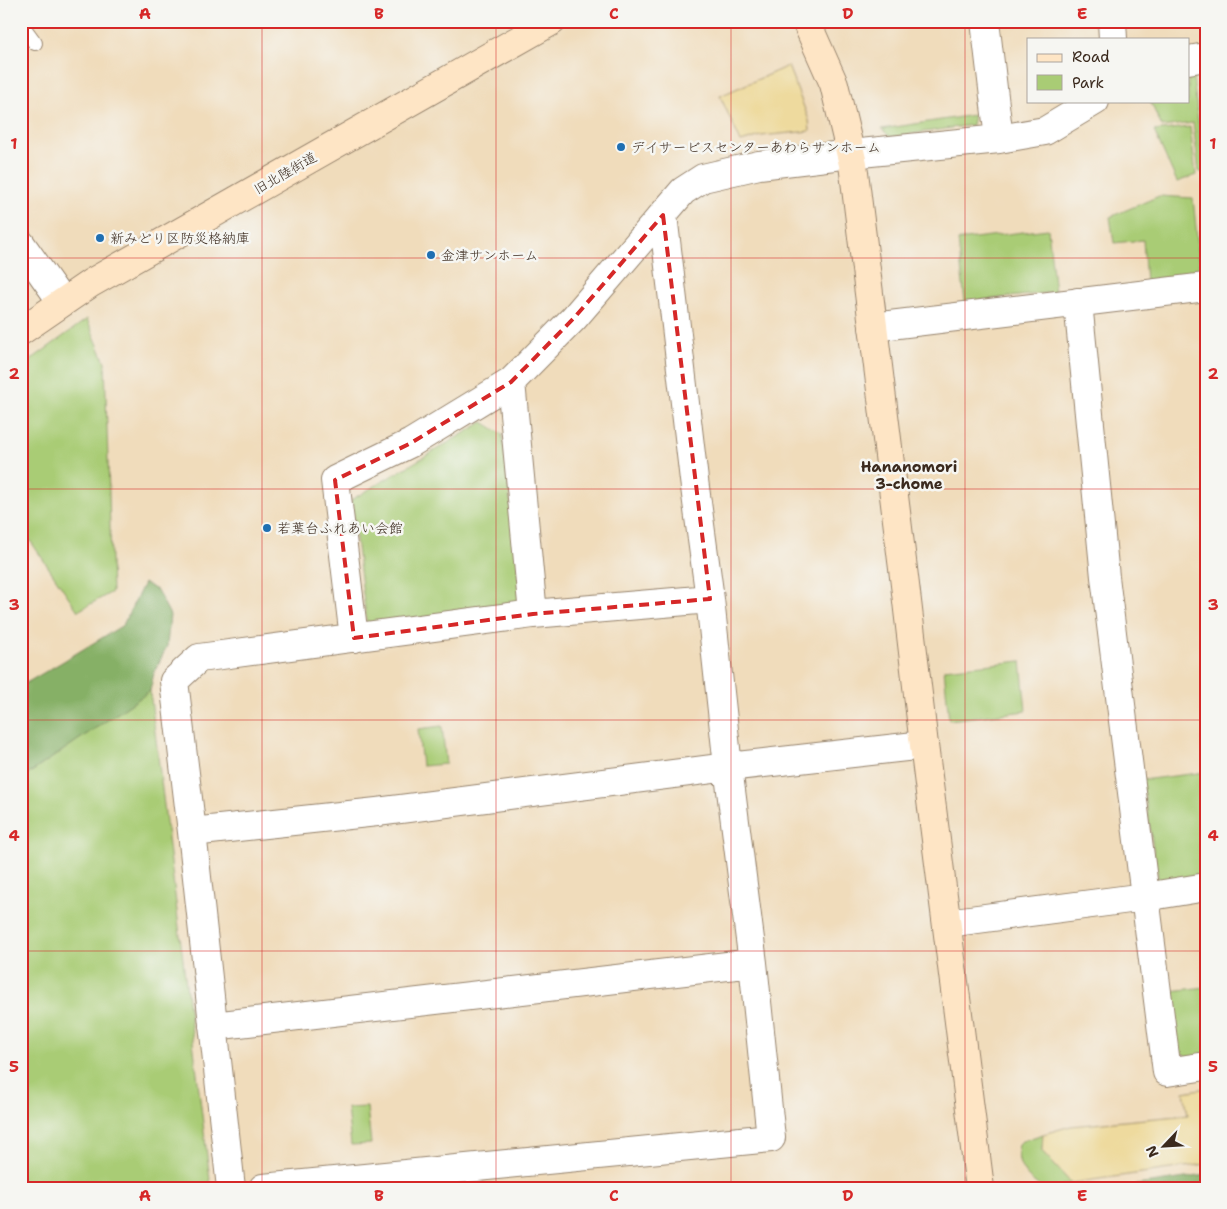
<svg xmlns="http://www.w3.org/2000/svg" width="1227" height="1209" font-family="'Shantell Sans','Klee One',sans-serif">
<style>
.green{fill:#a9cc75;stroke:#727b4a}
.forest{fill:#86b066;stroke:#606d42}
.sand{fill:#eeda9e;stroke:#94825e}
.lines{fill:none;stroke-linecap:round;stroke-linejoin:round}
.lane-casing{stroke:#96836c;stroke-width:16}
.street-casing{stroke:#96836c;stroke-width:30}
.secondary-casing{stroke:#96836c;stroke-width:30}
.lane{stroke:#fff;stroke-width:14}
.street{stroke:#fff;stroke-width:28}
.secondary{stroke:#fee5c5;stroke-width:28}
.marked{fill:none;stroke:#d62828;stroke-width:4;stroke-dasharray:10 6;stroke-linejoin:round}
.grid{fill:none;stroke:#d62828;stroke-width:1;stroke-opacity:0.55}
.poi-dot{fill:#1f6fb2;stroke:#f6f6f2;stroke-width:2}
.labels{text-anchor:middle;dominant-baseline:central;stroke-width:5;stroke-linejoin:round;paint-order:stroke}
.poi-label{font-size:14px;fill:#3b2a1e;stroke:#f6f6f2;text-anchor:start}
.street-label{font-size:14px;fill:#3b2a1e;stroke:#f6f6f2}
.neighbourhood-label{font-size:15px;font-weight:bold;fill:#3b2a1e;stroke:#f6f6f2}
.neatline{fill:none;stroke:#d62828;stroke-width:2}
.grid-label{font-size:16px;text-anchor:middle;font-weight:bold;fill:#d62828}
</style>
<rect width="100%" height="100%" fill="#f6f6f2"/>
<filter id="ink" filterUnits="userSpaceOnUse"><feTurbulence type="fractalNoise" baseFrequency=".02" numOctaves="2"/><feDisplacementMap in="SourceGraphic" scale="10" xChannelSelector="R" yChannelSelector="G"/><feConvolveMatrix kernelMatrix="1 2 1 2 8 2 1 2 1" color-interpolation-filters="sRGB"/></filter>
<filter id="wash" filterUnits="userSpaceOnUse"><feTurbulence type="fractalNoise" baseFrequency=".0096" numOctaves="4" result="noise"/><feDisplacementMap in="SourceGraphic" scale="20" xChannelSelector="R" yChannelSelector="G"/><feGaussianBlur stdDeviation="1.12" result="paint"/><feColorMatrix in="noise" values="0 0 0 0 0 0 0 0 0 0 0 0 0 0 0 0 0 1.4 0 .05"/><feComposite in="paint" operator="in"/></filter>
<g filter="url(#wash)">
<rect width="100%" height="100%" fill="#f0dcbb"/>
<path class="green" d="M1193,76L1204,172H1199L1193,123L1162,127L1150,101H1188V77Z
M974,115L972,125L890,137L882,129Z
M1190,127L1196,175L1177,182L1154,131Z
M1159,196L1193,198L1201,277L1146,283L1143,240L1114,243L1110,217Z
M1048,229L1055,292L965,302L958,240Z
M87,319L105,362L112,592L78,611L21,527V367Z
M483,422L502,434L523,605L367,625L351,500Z
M1021,661L1026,711L949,720L944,669Z
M150,691L211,1188H21V779Z
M442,726L446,764L422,766L418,729Z
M1206,772V877L1159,884L1142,780Z
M1206,987V1059L1190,1061L1178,1049L1171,991Z
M367,1107L371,1144L351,1145L347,1108Z
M1043,1134L1042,1151L1071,1183C1062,1185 1053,1189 1044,1188C1040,1187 1037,1184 1034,1182C1021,1172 1016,1160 1019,1144L1022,1141Z"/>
<path class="forest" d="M144,583L157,590L170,615L167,646L154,673L150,691L21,779V686L62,662L123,625Z
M1206,1175V1188H1116Z"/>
<path class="sand" d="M788,66L809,120L810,131L761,136L741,142L720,96Z
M1206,1088V1164L1071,1183L1042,1151L1043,1134L1071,1126L1188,1115L1184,1092Z"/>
</g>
<g filter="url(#ink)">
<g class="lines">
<defs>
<path id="lane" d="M21,24L35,43"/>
<path id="street" d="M985,21L999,139
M1112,21L1113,39
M1188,60L1206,57
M21,244L62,302
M1078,302L1105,577L1167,1072L1206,1066
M873,327L1206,287
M511,382L533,614
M354,638L335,480L411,443L511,382L574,318L683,191L703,178L759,165L851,154L999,139L1045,131L1095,101
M192,832L377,812L728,767L924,745
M947,923L1145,897L1206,887
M213,1026L753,963
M231,1188L192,832L174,681L199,658L533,614L710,599
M263,1188L771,1138L753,963L728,767L710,599L694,480L663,215"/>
<path id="secondary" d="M806,21L834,84L853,164L906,593L924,745L980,1188
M21,331L91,283L552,21"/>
</defs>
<use href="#lane" class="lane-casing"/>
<use href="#street" class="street-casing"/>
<use href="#secondary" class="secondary-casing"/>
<use href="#lane" class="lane"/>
<use href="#street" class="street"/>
<use href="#secondary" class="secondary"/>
</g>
</g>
<path class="marked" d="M663,215L710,599L533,614L354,638L335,480L411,443L511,382L574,318Z"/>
<path class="grid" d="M262,21V1188M496,21V1188M731,21V1188M965,21V1188M21,258H1206M21,489H1206M21,720H1206M21,951H1206"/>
<g class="poi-dot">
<circle cx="621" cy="147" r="5"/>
<circle cx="100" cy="238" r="5"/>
<circle cx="431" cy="255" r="5"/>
<circle cx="267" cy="528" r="5"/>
</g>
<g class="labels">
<g class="poi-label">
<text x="631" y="147">デイサービスセンターあわらサンホーム</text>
<text x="110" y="238">新みどり区防災格納庫</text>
<text x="441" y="255">金津サンホーム</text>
<text x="277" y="528">若葉台ふれあい会館</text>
</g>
<g class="street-label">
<text transform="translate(285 173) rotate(-30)">旧北陸街道</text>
</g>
<g class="neighbourhood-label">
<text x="909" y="467">Hananomori<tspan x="909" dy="17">3-chome</tspan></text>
</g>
</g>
<rect width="1227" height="1209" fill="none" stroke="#f6f6f2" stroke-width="55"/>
<rect x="1027" y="38" width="162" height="65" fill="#f6f6f2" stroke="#aba49d"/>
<rect x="1037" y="54" width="25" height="8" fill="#fee5c5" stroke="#aba49d"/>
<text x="1072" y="62" font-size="15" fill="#3b2a1e">Road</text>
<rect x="1037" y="75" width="25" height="15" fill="#a9cc75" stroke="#aba49d"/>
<text x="1072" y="88" font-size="15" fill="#3b2a1e">Park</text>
<g transform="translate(1164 1146) rotate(245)" stroke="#f6f6f2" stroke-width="4" paint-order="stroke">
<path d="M0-4L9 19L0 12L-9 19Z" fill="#3b2a1e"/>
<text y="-8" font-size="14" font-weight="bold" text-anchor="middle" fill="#3b2a1e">N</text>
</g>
<rect x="28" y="28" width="1172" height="1154" class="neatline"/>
<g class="grid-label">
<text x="145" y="19">A</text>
<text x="379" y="19">B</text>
<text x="614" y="19">C</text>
<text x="848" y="19">D</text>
<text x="1082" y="19">E</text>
<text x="14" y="149">1</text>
<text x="1213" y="149">1</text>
<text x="14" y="379">2</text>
<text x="1213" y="379">2</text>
<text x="14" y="610">3</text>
<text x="1213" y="610">3</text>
<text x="14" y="841">4</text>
<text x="1213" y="841">4</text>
<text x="14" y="1072">5</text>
<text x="1213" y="1072">5</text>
<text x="145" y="1201">A</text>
<text x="379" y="1201">B</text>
<text x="614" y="1201">C</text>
<text x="848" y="1201">D</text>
<text x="1082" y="1201">E</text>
</g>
</svg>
